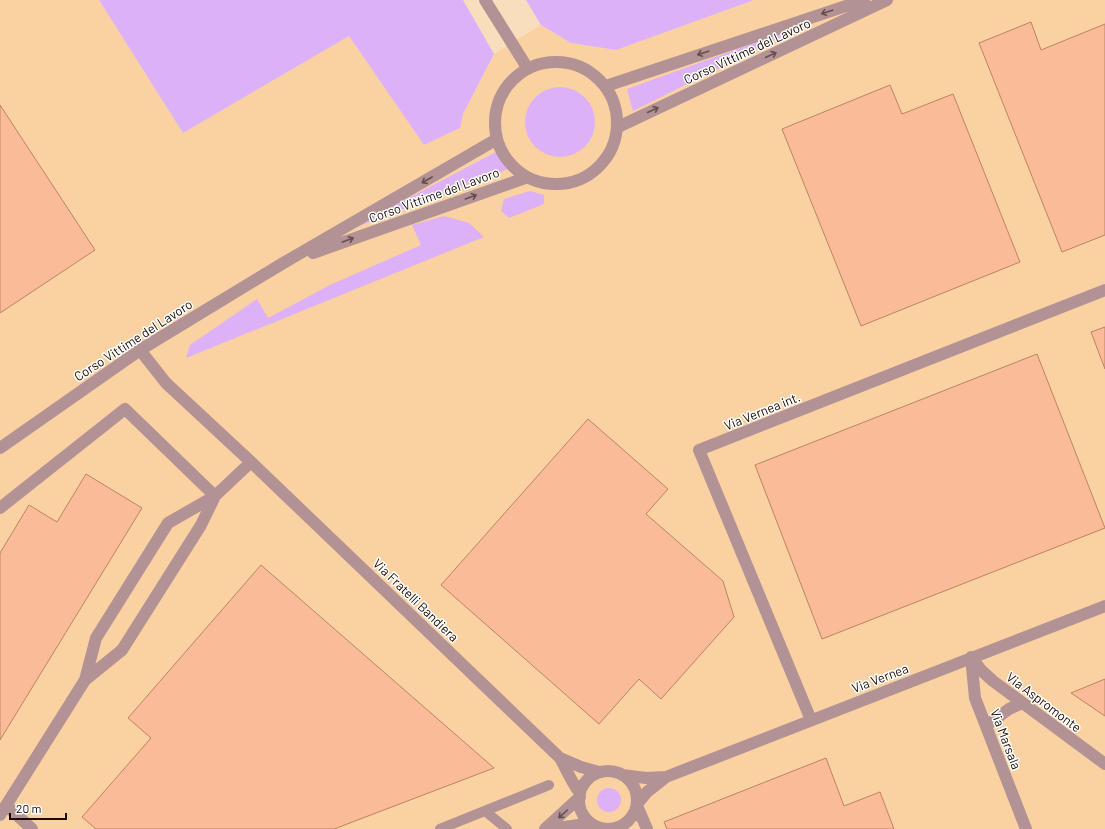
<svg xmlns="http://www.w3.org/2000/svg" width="1105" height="829" font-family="Barlow,sans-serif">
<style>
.built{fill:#fad1a1}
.green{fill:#dcb1f8}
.building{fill:#fabc98;stroke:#bd8361}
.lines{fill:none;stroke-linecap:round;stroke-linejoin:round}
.lane{stroke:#b29295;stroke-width:10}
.street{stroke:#b29295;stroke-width:12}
.oneway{stroke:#664f4a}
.labels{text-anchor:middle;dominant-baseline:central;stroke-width:3;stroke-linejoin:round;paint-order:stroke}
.street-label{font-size:13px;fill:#1b0c00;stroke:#fff}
</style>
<rect width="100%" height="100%" fill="#f9debe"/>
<path class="built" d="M0,0H99L183,133L349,36L424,145L460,128L463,114L494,54L541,25L571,43L615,50L754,0H1105V829H0Z"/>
<path class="green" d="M99,0H463L494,54L463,114L460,128L424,145L349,36L183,133Z
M526,0H754L616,50L571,43L541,25Z
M807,24L633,111L627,89Z
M525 122a35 35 0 1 1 70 0a35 35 0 1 1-70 0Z
M496,152L508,169L346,231Z
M530,191L544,195V204L509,218L501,211L504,199Z
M444,216L469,223L484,237L186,358L190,345L257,299L268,318L330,285L421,245L412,225Z
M597 800a12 12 0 1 1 24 0a12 12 0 1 1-24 0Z"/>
<path class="building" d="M1031,22L1041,50L1105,24V235L1062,252L979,43Z
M890,85L902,114L953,94L1020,262L861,326L782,129Z
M0,105L95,250L0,313Z
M1105,327V369L1091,332Z
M1037,354L1105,528L822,639L755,465Z
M588,419L668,489L646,514L723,581L734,617L661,699L639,679L599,724L441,585Z
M86,474L142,508L0,740V553L29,505L57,522Z
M261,565L494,768L334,829H96L82,817L151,738L128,718Z
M1105,679V716L1071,693Z
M826,758L844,806L880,792L894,829H667L664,822Z"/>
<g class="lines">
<path class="lane" d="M485,811L507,829
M440,829L549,785"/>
<path class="street" d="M485,0L528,69
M495 123a61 61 0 1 1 122 0a61 61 0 1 1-122 0Z
M606,86L864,0
M618,127L887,0
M313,253L525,178
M140,350L166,383L251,462L560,758C567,770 571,782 580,793
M0,448L140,350L285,262L497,139
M0,508L125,409L215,496
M971,657L975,698L1026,829
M971,657L981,670L993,681L1105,764
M85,680L122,650L201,525L215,496
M811,720L699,450L1105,290
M986,726L1009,709L1022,703
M560,758L581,767L599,772
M579 800a29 29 0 1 1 58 0a29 29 0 1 1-58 0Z
M622,775L646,778L666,777L1105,606
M638,803L647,792L666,777
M6,805L32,829
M637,806L647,829
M0,815L85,680L96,638L168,523L215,496L251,462
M545,829L580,797
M550,829L579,825L597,827"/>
</g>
<defs><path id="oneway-shaft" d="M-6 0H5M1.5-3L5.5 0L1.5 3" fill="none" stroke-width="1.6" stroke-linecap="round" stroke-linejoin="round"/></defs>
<g class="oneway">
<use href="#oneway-shaft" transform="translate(827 12) rotate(162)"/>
<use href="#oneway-shaft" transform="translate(703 53) rotate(162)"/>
<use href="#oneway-shaft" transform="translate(771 55) rotate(-25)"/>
<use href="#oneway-shaft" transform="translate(653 110) rotate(-25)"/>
<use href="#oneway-shaft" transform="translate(427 180) rotate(150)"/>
<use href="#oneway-shaft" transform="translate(471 197) rotate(-20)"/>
<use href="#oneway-shaft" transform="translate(348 240) rotate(-20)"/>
<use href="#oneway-shaft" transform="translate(563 814) rotate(138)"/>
</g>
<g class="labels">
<g class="street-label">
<text transform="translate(747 51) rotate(-25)">Corso Vittime del Lavoro</text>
<text transform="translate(434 195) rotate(-20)">Corso Vittime del Lavoro</text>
<text transform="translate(133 340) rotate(-33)">Corso Vittime del Lavoro</text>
<text transform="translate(762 411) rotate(-22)">Via Vernea int.</text>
<text transform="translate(416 600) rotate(44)">Via Fratelli Bandiera</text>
<text transform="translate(880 678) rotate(-21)">Via Vernea</text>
<text transform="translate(1044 702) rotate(37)">Via Aspromonte</text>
<text transform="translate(1006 739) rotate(69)">Via Marsala</text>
</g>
</g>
<path d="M10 813v6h56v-6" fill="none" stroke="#1b0c00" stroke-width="2"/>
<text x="16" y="813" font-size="12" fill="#1b0c00" stroke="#ffffff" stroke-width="3" paint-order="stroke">20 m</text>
</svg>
